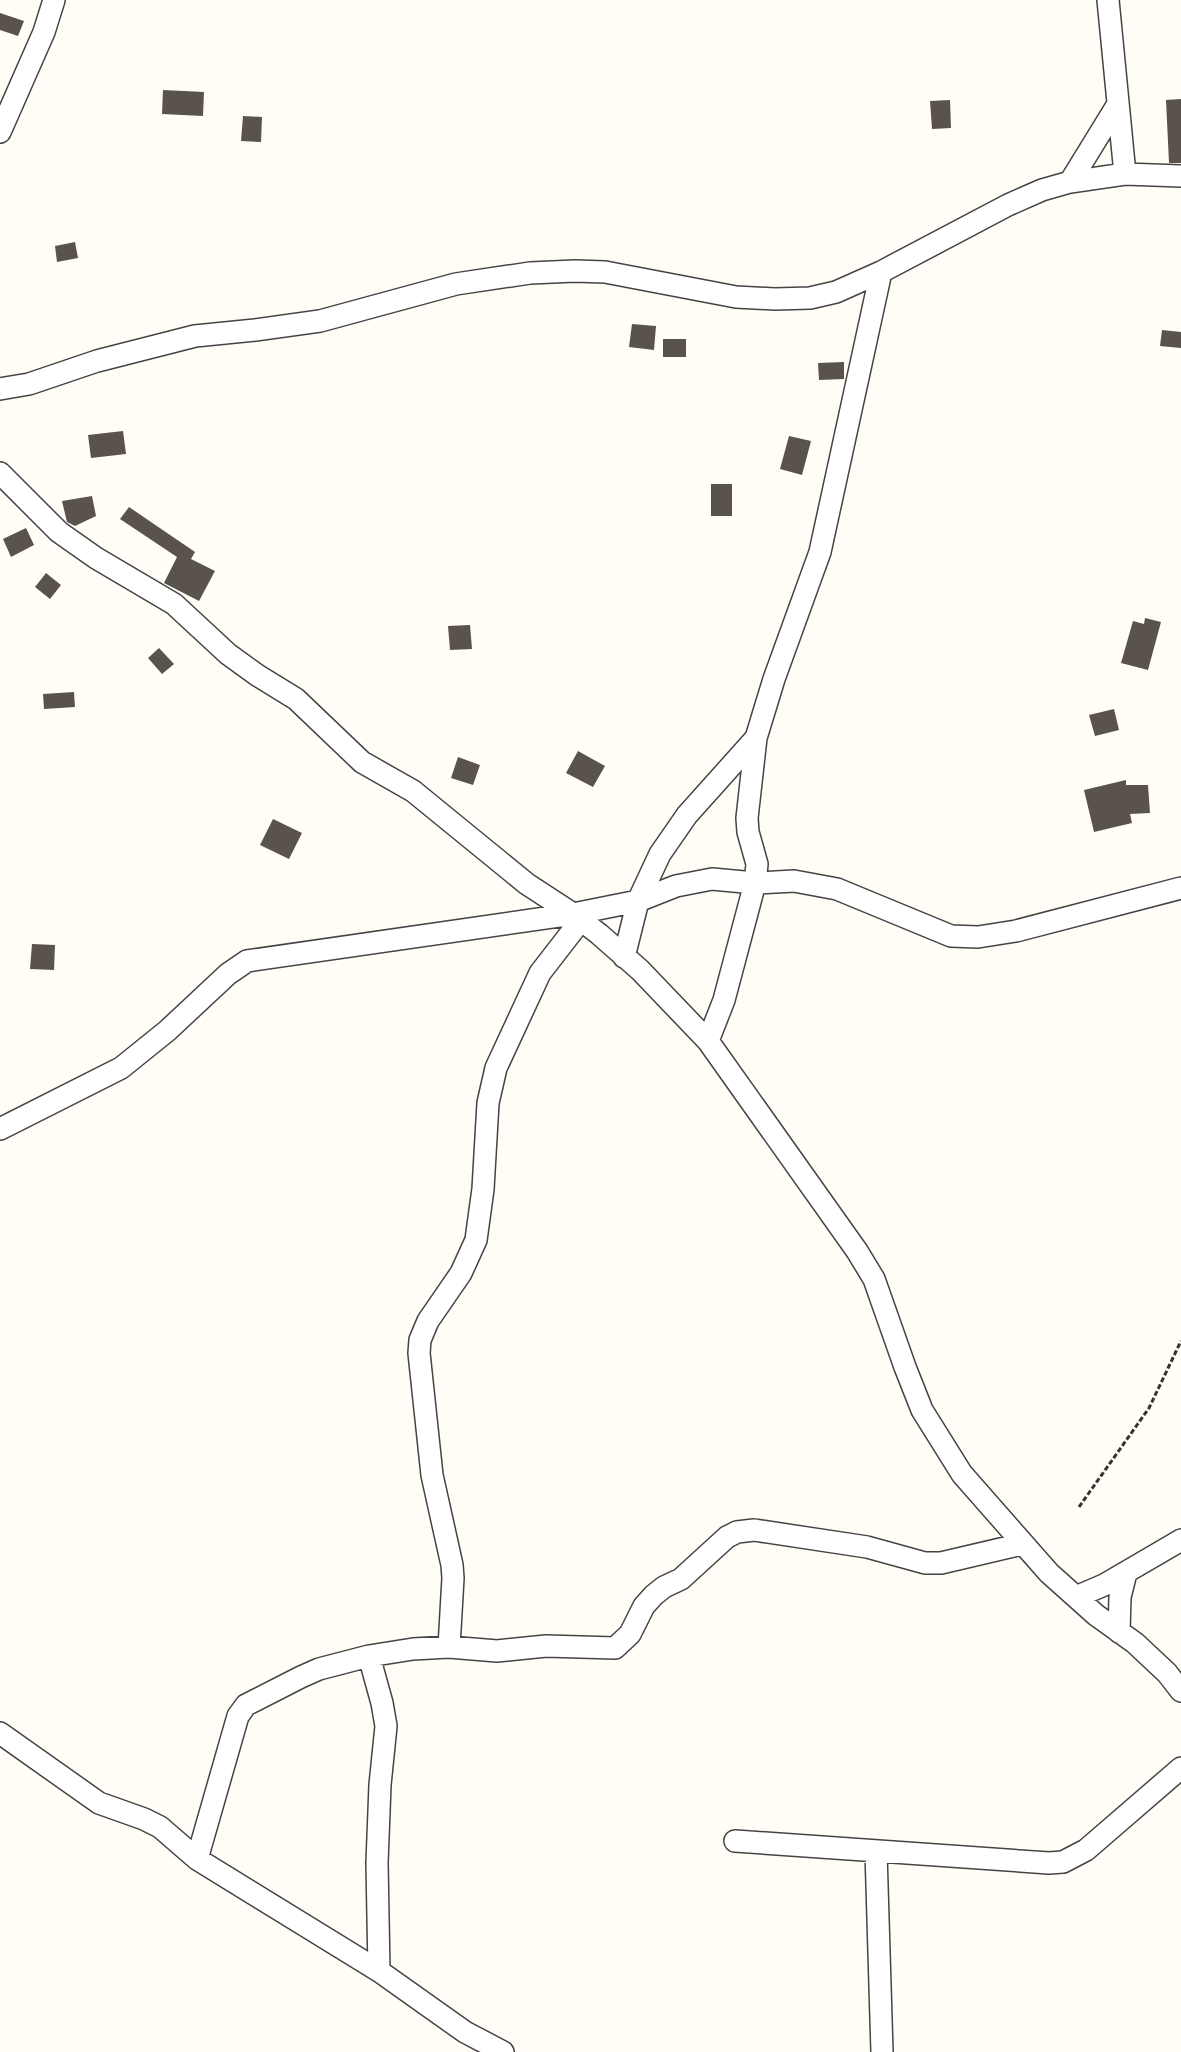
<svg xmlns="http://www.w3.org/2000/svg" width="1181" height="2052" font-family="'Zilla Slab',serif">
<style>
.building{fill:#5a524d}
.lines{fill:none;stroke-linecap:round;stroke-linejoin:round}
.street-casing{stroke:#444;stroke-width:24}
.path{stroke:#333;stroke-width:3;stroke-dasharray:5 2.5;stroke-linecap:butt}
.street{stroke:#fff;stroke-width:21}
</style>
<rect width="100%" height="100%" fill="#fffdf5"/>
<path class="building" d="M0,13L24,21L18,36L0,30Z
M163,90L204,92L203,116L162,114Z
M1181,99V163H1169L1166,100Z
M950,100L951,128L932,129L930,101Z
M243,116L262,117L261,142L241,141Z
M75,242L78,258L57,262L55,246Z
M632,324L656,326L654,350L629,347Z
M1162,330L1181,332V348L1160,346Z
M663,339H686V357H663Z
M844,362V379L819,380L818,363Z
M123,431L126,454L91,458L88,435Z
M789,436L811,441L802,475L780,469Z
M711,484H732V516H711Z
M92,496L96,516L75,526L67,522L62,501Z
M129,507L195,552L191,559L215,571L199,601L164,583L177,557L120,519Z
M26,528L34,545L11,557L3,539Z
M46,573L61,585L50,599L35,587Z
M1145,618L1161,622L1148,670L1121,663L1133,621L1144,624Z
M470,625L472,649L450,650L448,626Z
M159,648L174,664L162,674L148,658Z
M74,692L75,707L44,709L43,694Z
M1114,709L1119,730L1095,736L1089,715Z
M578,751L605,766L593,787L566,773Z
M458,757L480,765L473,785L451,778Z
M1126,780V785H1148L1150,813L1130,814L1132,823L1094,832L1084,790Z
M273,819L302,833L289,859L260,845Z
M32,944L55,945L54,970L30,969Z"/>
<g class="lines">
<defs>
<path id="street" d="M1108,0L1125,174
M0,132L44,32L54,0
M1070,182L1118,104
M0,389L29,384L97,361L195,336L255,330L320,321L456,284L530,273L575,271L605,272L736,297L775,299L810,298L836,292L881,272L1008,205L1042,190L1070,182L1125,174L1181,176
M0,473L59,532L96,558L174,604L228,654L257,675L296,699L362,762L413,791L527,884L573,914L599,934L640,970L708,1041L857,1251L874,1279L905,1367L922,1410L962,1474L1049,1573L1096,1615L1135,1643L1167,1673L1181,1691
M624,957L638,901L660,854L687,815L756,738
M708,1041L724,1000L755,883L757,864L748,832L747,818L756,738L774,679L820,552L881,272
M0,1129L121,1068L167,1031L228,974L247,961L573,914L638,901L676,886L712,879L755,883L794,881L837,889L951,936L978,937L1016,931L1181,888
M1076,1597L1104,1585L1181,1540
M1119,1632L1120,1597L1126,1573
M449,1647L453,1578L452,1565L432,1475L419,1353L420,1340L428,1321L461,1273L476,1240L483,1189L488,1103L496,1068L540,973L581,920
M369,1656L382,1703L386,1726L380,1785L377,1863L379,1971
M0,1733L99,1803L144,1819L160,1827L197,1859L379,1971L465,2032L503,2052
M735,1841L1049,1863L1063,1862L1086,1850L1181,1768
M876,1852L882,2052
M197,1859L238,1716L246,1705L301,1677L319,1669L369,1656L413,1649L449,1647L497,1651L546,1646L615,1648L630,1634L644,1606L654,1595L664,1587L681,1579L727,1537L737,1532L754,1530L867,1547L925,1563H941L1022,1544"/>
</defs>
<use href="#street" class="street-casing"/>
<path class="path" d="M1079,1507L1149,1408L1181,1341"/>
<use href="#street" class="street"/>
</g>
</svg>
